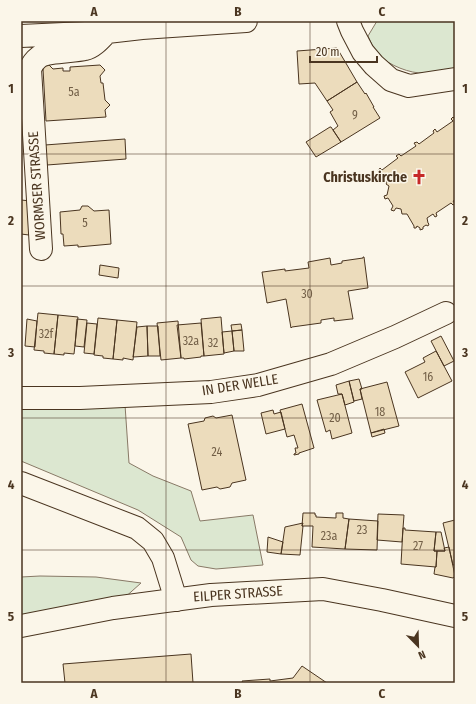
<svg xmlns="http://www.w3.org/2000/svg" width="476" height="704" font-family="'Fira Sans Condensed',sans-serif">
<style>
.green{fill:#dce7d0;stroke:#887966}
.building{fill:#ecdcbc;stroke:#4a3520}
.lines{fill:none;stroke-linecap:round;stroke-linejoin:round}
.minor-casing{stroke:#4a3520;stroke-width:24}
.major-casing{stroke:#4a3520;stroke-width:24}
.minor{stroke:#fbf6e9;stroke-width:22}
.major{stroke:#fbf6e9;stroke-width:22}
.grid{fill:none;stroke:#4a3520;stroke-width:1;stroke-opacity:0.55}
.labels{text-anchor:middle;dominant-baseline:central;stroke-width:3;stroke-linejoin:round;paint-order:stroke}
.number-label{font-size:12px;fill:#725f47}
.poi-label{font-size:14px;font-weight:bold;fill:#4a3520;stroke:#fbf6e9;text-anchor:end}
.street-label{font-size:14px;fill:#4a3520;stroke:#fbf6e9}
.neatline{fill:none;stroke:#4a3520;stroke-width:1.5}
.grid-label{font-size:13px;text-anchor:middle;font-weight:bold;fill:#4a3520}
</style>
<rect width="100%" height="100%" fill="#fbf6e9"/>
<path class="green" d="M377,21H455V68C445,70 434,73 424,73C411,74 388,65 379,55C374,49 371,43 368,36Z
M125,405L129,463L153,476L191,491L200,521L253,515L263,565L216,569L198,566L191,560L181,537L138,510L21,461V407Z
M40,576L96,577L141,583L113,608L21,626V577Z"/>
<path class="building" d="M337,48L357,82L327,101L315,83L299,84L297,51Z
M48,64L53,69L63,68V71H70V67L100,65L105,70L100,76L101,83H103L105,100L110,105L105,110L106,117L46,121L43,69Z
M357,82L365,94L366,93L374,107H373L380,118L341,142L333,130L338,126L330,112L333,110L327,101Z
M453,117L455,119V200L453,201L455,204L453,205L451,203L436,213L437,216L435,217L433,214L427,218L428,223L429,224L428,226L426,225L423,227V229L420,230V228L417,226L416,228H414V226L407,214H402L401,209L396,208L394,211L391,210L393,206L388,198L385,199L384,196L387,195L389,186L386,184L387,182L378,171L380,168L382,170L398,158L396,156L399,154L401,156L416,146L414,143L417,142L419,144L434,133L433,131L435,129L437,132L453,121L451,119Z
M330,127H331L341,142L316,157L306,142Z
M125,139L126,159L47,165L45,145Z
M21,200L31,201L29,235L21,234Z
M82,206H88L94,211L109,210L111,244L78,247V245L64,246L63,234H61L60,212L80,210Z
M363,257H364L368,288H367L348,291L353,319H351L334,321V318L321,320V323L292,327L291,328L286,299L267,303L262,272H263L285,269V271L309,268L308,262L330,258L331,265L342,263V261L363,258Z
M100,265L119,268L118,278L99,275Z
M38,313L58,315L54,354L44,353V351L34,350Z
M58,315L78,317L74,354L64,353V355L54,354Z
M221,317L224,354L204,356L201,319Z
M98,318L117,320L113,359L103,358V356L94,355Z
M27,319L37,321L35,347L25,346Z
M77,319L87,320L84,347L75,346Z
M117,320L137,322L133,360L123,358V360L113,359Z
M178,321L181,358L161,360L157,323Z
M87,323L97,324L94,354L84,353Z
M201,323L204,356H201V357L184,359V358H181L177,325Z
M241,324L242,330L232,331L231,325Z
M147,326H158L160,356H148Z
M147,326L148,356L133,357L137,327Z
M242,330L244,351H234L232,331Z
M232,331L234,351L224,353L222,332Z
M441,336L454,361L444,366L431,341Z
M436,351L452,381L418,398L405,372L425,362L423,358Z
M359,379L362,389H360L362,399L354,401L349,381Z
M349,381L354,402L345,405L342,394H338L336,385Z
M387,382L399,426L371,433L360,389Z
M342,394L352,433L332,439L330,430L326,432L317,400Z
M302,404L314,448L299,453V454L294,455V454L296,453L295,448H298L294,435L287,437L280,410Z
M273,410L274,414L281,412L285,429L266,434L261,413Z
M232,415L246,480L232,483L230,487L220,489L217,487L202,490L188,424L204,421L205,418L213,416L216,418Z
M384,429L385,433L372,437L371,433Z
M303,513H315V515H316V517L336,518V513H343V518L349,519L345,549L312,547L313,526H302Z
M378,514L404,515L402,542L377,540Z
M349,519L378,521L377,550L345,549Z
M455,520V565H453L443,523Z
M303,523L302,526H303L300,555L281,554L285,527Z
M403,528H405V530L436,532L434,551H437L436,567L401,564Z
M436,532H441L445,551H434Z
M268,537L283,542L281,554L267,552Z
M449,547L455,576L453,578L434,574L435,567H436L437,551H445L444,548Z
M191,654L193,683H65L63,664Z
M302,666L327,683H243L242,681L270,679V681L293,678Z"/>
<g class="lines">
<defs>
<path id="minor" d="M348,21L352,31L363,52L374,65L391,80L409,86L455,79
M21,36L107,32L142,28L246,21
M41,249L30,69C32,64 35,60 39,57C48,51 74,52 85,49C94,47 101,38 107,32
M21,398H80L211,392L258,385L331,364L395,337L446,313
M21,483L137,528L153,541L163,558L176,600"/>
<path id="major" d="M21,626L113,608L211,595L323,589L382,600L455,616"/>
</defs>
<use href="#minor" class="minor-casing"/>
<use href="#major" class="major-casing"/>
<use href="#minor" class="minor"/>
<use href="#major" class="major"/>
</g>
<path class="grid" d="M166,21V683M310,21V683M21,154H455M21,286H455M21,418H455M21,550H455"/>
<defs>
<symbol id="church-bare" viewBox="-9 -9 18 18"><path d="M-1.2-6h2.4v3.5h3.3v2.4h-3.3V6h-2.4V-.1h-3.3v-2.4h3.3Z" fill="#c62828" stroke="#fbf6e9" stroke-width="2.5" paint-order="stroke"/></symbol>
</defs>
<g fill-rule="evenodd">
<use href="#church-bare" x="408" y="166" width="22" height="22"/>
</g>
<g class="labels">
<g class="number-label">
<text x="74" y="92">5a</text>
<text x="355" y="115">9</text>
<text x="85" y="223">5</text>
<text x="307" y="294">30</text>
<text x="46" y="334">32f</text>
<text x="191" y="341">32a</text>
<text x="213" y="343">32</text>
<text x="428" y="377">16</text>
<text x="380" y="412">18</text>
<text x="335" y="418">20</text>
<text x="217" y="452">24</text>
<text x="362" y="530">23</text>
<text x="329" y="536">23a</text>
<text x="418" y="546">27</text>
</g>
<g class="poi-label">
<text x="407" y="177">Christuskirche</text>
</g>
<g class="street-label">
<text transform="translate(37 186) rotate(-94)">WORMSER STRASSE</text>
<text transform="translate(240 385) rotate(-9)">IN DER WELLE</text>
<text transform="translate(238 594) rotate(-4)">EILPER STRASSE</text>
</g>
</g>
<rect width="476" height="704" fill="none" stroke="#fbf6e9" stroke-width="44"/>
<g transform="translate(418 646) rotate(157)" stroke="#fbf6e9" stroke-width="3" paint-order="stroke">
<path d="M0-3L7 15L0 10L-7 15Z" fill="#4a3520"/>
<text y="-6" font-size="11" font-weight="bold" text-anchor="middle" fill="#4a3520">N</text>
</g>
<path d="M310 56v6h67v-6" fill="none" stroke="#4a3520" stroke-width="2"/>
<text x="316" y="56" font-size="12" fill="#4a3520" stroke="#fbf6e9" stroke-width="3" paint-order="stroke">20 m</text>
<rect x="22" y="22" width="432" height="660" class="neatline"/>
<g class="grid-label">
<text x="94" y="16">A</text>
<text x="238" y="16">B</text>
<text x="382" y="16">C</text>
<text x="11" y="93">1</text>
<text x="465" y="93">1</text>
<text x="11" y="225">2</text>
<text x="465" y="225">2</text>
<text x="11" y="357">3</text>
<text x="465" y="357">3</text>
<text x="11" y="489">4</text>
<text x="465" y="489">4</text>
<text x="11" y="621">5</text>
<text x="465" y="621">5</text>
<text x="94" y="698">A</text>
<text x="238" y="698">B</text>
<text x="382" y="698">C</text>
</g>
</svg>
